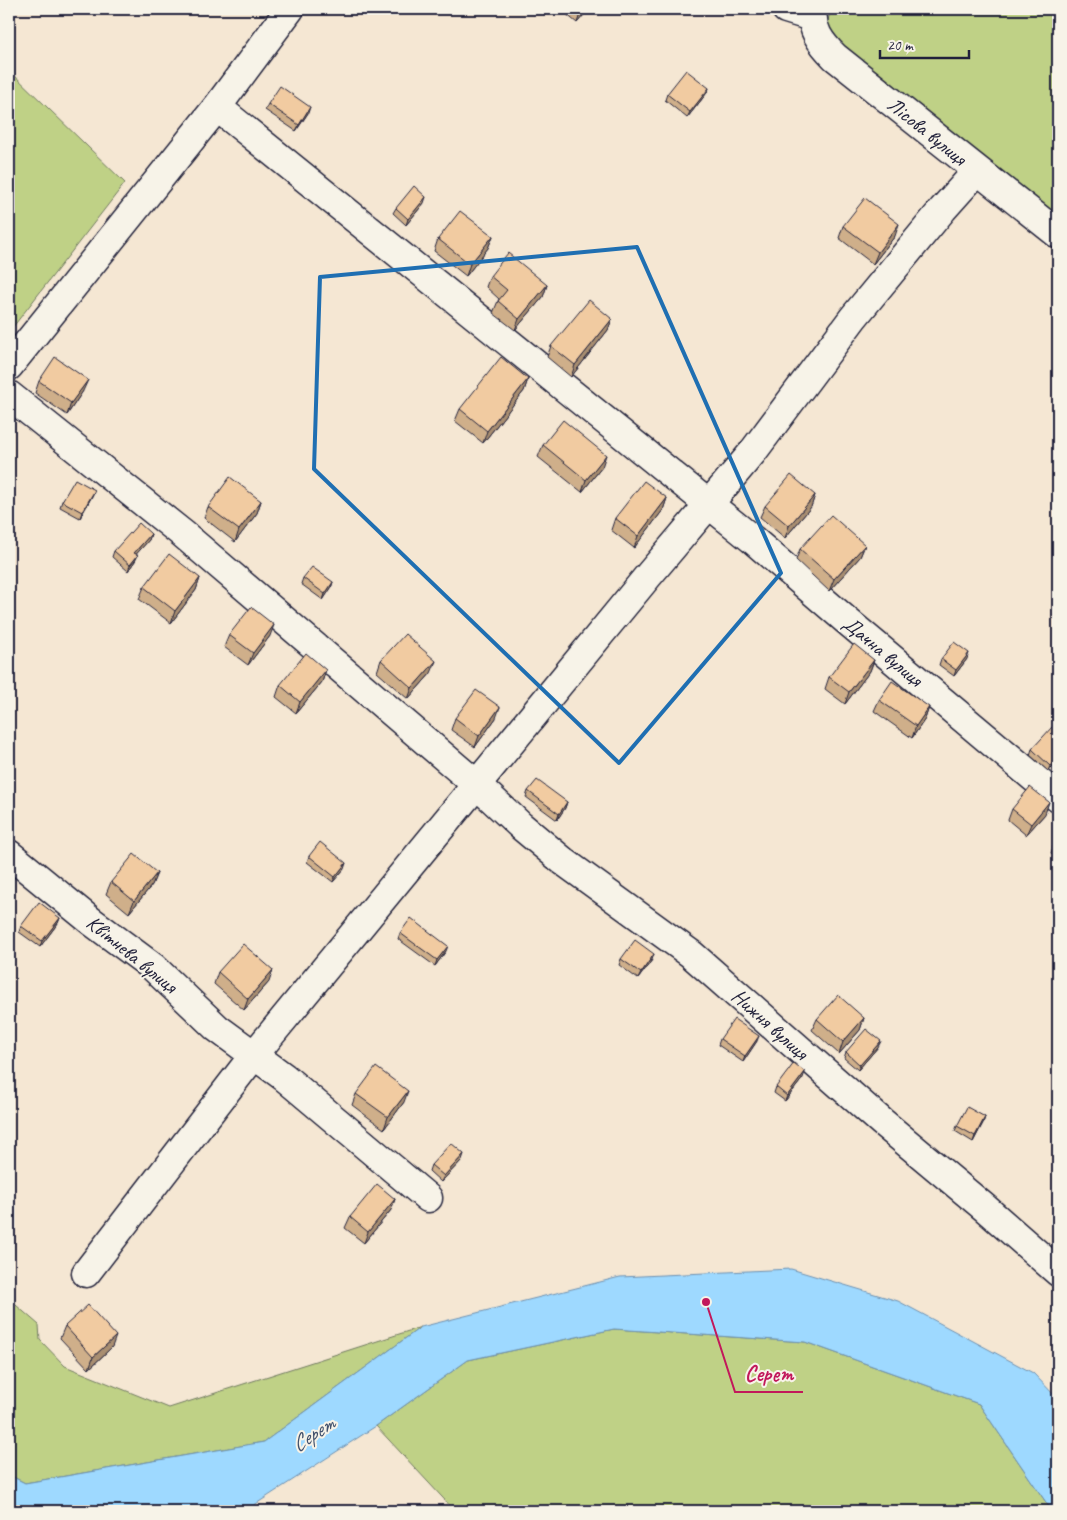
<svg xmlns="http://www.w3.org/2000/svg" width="1067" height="1520" font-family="Caveat,sans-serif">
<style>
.green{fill:#bfd186;stroke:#707a60}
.water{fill:#9ed9ff;stroke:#6c90b1}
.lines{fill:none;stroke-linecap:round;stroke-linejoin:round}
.minor-casing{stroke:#22223b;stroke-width:31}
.minor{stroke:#f7f3e8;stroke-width:28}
.wall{fill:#cfaf8a;stroke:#22223b}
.shaded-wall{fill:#a98e71;stroke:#22223b}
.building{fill:#f1cba1;stroke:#22223b}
.marked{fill:none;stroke:#1f6fb2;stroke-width:4;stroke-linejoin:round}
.labels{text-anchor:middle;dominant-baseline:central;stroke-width:4;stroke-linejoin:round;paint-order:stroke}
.street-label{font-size:21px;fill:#22223b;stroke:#f7f3e8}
.water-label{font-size:22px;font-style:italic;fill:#41506c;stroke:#f7f3e8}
.leader{fill:none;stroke:#c2185b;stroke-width:2}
.callout-dot{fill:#c2185b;stroke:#f7f3e8;stroke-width:2}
.callout-label{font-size:22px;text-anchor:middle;font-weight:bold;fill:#c2185b;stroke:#f7f3e8;stroke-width:4;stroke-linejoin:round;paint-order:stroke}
</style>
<rect width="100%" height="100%" fill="#f5e7d3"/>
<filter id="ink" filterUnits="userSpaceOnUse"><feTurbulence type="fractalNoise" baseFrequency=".02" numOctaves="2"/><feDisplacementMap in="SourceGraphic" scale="10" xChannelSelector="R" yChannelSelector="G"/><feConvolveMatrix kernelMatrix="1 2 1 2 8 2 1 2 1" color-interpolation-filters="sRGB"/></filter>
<g filter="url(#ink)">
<path class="green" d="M831,9H1058V215L829,38L828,20Z
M9,70L125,183L9,332Z
M9,1299L39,1325L40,1340L65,1366L169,1408L421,1327L264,1442L25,1483L9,1475Z
M614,1329L805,1342L979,1404L1052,1511H455L376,1426L468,1360Z"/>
<path class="water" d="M791,1269L898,1301L1033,1373L1058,1399V1511H1052L979,1404L805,1342L614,1329L468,1360L376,1426L245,1511H9V1475L25,1483L264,1442L421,1327L620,1277Z"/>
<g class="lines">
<defs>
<path id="minor" d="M786,9L812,17
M813,9C810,29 821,43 835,57L1058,234
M217,107L752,539L847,621L1058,798
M9,366L217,107L290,9
M9,395L183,534L476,784L521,826L563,861L691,954L882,1122L985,1208L1058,1272
M9,854L91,921L153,967L217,1028L284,1077L428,1198
M86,1273L254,1055L648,576L752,453L853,318L943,209L977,171"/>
</defs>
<use href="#minor" class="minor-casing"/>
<use href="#minor" class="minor"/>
</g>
<path class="wall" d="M560,9H589L577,23Z
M709,88L706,94L687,118L665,100L667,94Z
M268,104L308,113L296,131L265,110Z
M424,203L406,225L393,213L396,208Z
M843,226L895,236L873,264L839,238Z
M493,236L488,248L466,276L434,251L438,239Z
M490,276L547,285L543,297L515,330L493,313L498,301L499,299L486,287Z
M612,319L608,330L571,377L547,357L551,346Z
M528,379L524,391L483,443L455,421L460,409Z
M39,381L83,391L67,415L35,393Z
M543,445L602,467L582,492L538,457Z
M95,490L92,496L80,518L60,507L62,501Z
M815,495L811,507L785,538L760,517L765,506Z
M667,498L663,510L634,548L611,530L615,518Z
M261,501L257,513L235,542L204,518L208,507Z
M151,534L149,540L136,554L138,555L135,561L128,571L112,557L114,551Z
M865,545L860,557L829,591L796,560L800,549Z
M200,578L196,590L171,623L139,599L144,587Z
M303,578L333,582L331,588L323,600L301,584Z
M229,635L270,636L248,665L224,647Z
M941,659H967L954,676L939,665Z
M381,660L431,673L408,699L377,672Z
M874,660L870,671L845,704L825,689L829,677Z
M326,670L322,682L296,713L276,697L280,685Z
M879,700L929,707L925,719L912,738L874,711Z
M455,718H496L475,747L451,730Z
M1032,749L1058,760L1048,771L1030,755Z
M528,791L567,802L565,808L557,820L526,797Z
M1012,809L1045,814L1026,835L1008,820Z
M1058,840V859L1051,853L1053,847Z
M309,856L344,869L333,882L307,862Z
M157,873L152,885L129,913L106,894L111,882Z
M60,918L58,923L40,947L19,932L21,926Z
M400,933L446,951L435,966L398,939Z
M621,959L652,960L638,979L619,965Z
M218,972L269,982L244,1010L214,984Z
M864,1018L860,1030L839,1054L812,1030L817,1019Z
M720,1039L757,1041L743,1062L718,1045Z
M878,1047L858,1070L844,1058L846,1052Z
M803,1078L785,1101L774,1093L776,1087Z
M356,1094L404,1102L384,1129L352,1105Z
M985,1117L983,1123L973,1142L955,1131L957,1126Z
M462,1160L441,1182L429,1171L431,1165Z
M395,1199L391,1210L364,1243L345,1228L350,1217Z
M65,1326L112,1347L89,1369L60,1338Z"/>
<path class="shaded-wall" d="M583,9H589L577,23L581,11Z
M709,88L706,94L687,118L690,112Z
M310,107L308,113L296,131L299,125Z
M426,197L424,203L406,225L408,219Z
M899,224L895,236L873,264L878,252Z
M493,236L488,248L466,276L470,264Z
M547,285L543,297L515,330L519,319Z
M612,319L608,330L571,377L575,365Z
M528,379L524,391L483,443L487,431Z
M88,380L83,391L67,415L71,403Z
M606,455L602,467L582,492L586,480Z
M95,490L92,496L80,518L82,512Z
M815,495L811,507L785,538L789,526Z
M667,498L663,510L634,548L638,536Z
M261,501L257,513L235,542L239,530Z
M151,534L149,540L132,559L134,553Z
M865,545L860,557L829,591L834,579Z
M138,555L135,561L128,571L130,565Z
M200,578L196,590L171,623L175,611Z
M333,582L331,588L323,600L325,594Z
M274,625L270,636L248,665L253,653Z
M969,653L967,659L954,676L956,670Z
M874,660L870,671L845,704L849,692Z
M436,661L431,673L408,699L412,688Z
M326,670L322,682L296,713L300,702Z
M500,707L496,718L475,747L479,736Z
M929,707L925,719L912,738L916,726Z
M1058,756V760L1048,771L1050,766Z
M567,802L565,808L557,820L559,814Z
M1049,802L1045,814L1026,835L1031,824Z
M346,863L344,869L333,882L335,877Z
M157,873L152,885L129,913L134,901Z
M60,918L58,923L40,947L42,941Z
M448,946L446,951L435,966L437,960Z
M654,954L652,960L638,979L641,973Z
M273,970L269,982L244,1010L248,999Z
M864,1018L860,1030L839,1054L843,1042Z
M759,1036L757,1041L743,1062L745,1056Z
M881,1041L878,1047L858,1070L860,1065Z
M805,1072L803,1078L785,1101L787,1096Z
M408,1091L404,1102L384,1129L388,1117Z
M985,1117L983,1123L973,1142L975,1136Z
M464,1154L462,1160L441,1182L444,1176Z
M395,1199L391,1210L364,1243L368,1232Z
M116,1336L112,1347L89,1369L93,1357Z"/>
<path class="building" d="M686,70L709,88L690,112L667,94Z
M280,86L310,107L299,125L268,104Z
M414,186L426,197L408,219L396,208Z
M865,198L899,224L878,252L843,226Z
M460,211L493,236L470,264L438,239Z
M508,253L547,285L519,319L498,301L507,290L490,276Z
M589,300L612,319L575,365L551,346Z
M55,357L88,380L71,403L39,381Z
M501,357L528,379L487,431L460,409Z
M563,420L606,455L586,480L543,445Z
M791,475L815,495L789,526L765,506Z
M230,477L261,501L239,530L208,507Z
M75,479L95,490L82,512L62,501Z
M644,481L667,498L638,536L615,518Z
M831,515L865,545L834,579L800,549Z
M139,523L151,534L134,553L138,555L130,565L114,551Z
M169,554L200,578L175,611L144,587Z
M312,567L333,582L325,594L303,578Z
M251,607L274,625L253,653L229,635Z
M405,634L436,661L412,688L381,660Z
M954,642L969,653L956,670L941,659Z
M854,644L874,660L849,692L829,677Z
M306,653L326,670L300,702L280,685Z
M892,681L929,707L916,726L879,700Z
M476,690L500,707L479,736L455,718Z
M1052,727L1058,732V756L1050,766L1032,749Z
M537,780L567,802L559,814L528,791Z
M1030,787L1049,802L1031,824L1012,809Z
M1058,840V852L1053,847Z
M320,842L346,863L335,877L309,856Z
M134,854L157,873L134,901L111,882Z
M39,902L60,918L42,941L21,926Z
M411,918L448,946L437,960L400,933Z
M635,940L654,954L641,973L621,959Z
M243,944L273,970L248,999L218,972Z
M838,995L864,1018L843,1042L817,1019Z
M734,1019L759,1036L745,1056L720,1039Z
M866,1029L881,1041L860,1065L846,1052Z
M794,1063L805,1072L787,1096L776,1087Z
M376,1067L408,1091L388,1117L356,1094Z
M967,1107L985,1117L975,1136L957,1126Z
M451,1143L464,1154L444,1176L431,1165Z
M377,1184L395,1199L368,1232L350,1217Z
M88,1305L116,1336L93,1357L65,1326Z"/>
</g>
<path class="marked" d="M637,247L781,573L619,763L314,469L320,277Z"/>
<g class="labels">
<g class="street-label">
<text transform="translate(927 131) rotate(39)">Лісова вулиця</text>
<text transform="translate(883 651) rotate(40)">Дачна вулиця</text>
<text transform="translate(132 954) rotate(39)">Квітнева вулиця</text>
<text transform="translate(770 1024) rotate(42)">Нижня вулиця</text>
</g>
<g class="water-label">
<text transform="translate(313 1434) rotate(-33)">Серет</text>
</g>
</g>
<path class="leader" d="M706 1302L735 1392H803"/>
<circle class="callout-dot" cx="706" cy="1302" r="5"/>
<g class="callout-label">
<text x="769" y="1381">Серет</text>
</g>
<rect width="1067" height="1520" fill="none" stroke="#f7f3e8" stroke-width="30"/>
<rect x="15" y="15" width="1037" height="1490" fill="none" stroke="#22223b" stroke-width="2" filter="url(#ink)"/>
<path d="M880 50v8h89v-8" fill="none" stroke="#22223b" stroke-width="2.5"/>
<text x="887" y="50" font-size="15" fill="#22223b" stroke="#f7f3e8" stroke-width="4" paint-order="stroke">20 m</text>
</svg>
